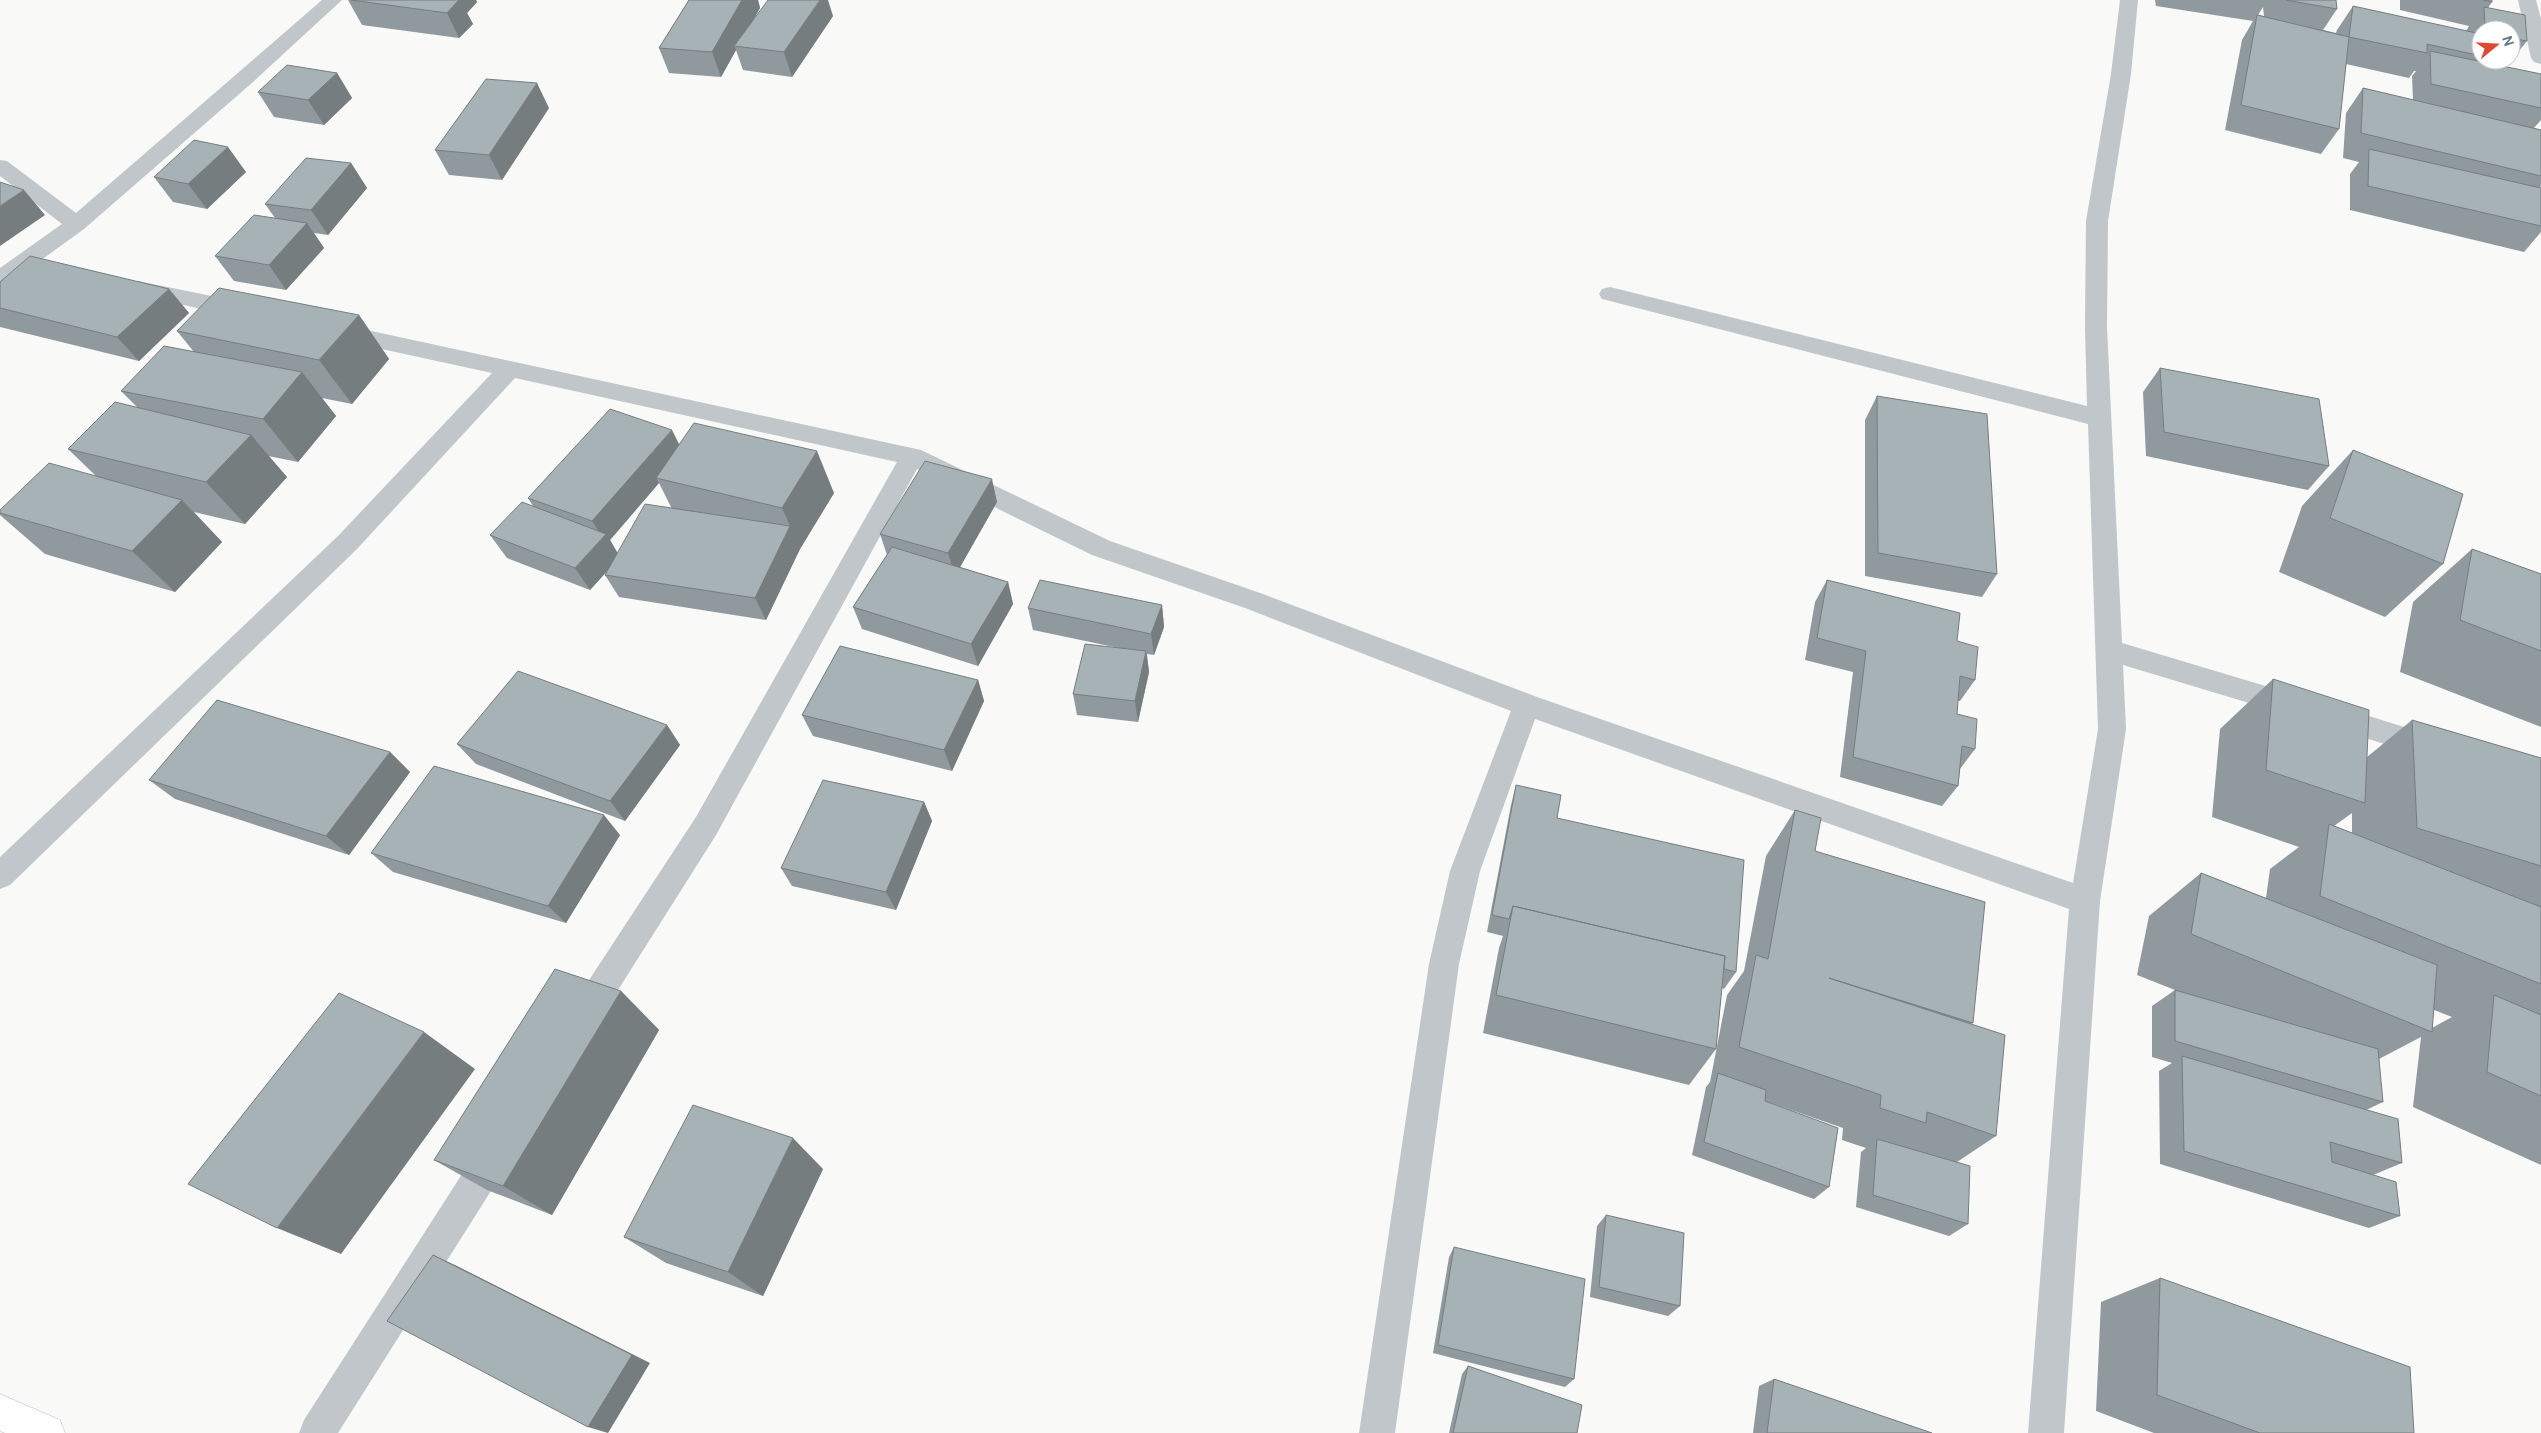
<svg xmlns="http://www.w3.org/2000/svg" width="2541" height="1433" font-family="Cabin,sans-serif">
<style>
.lines{fill:none;stroke-linecap:round;stroke-linejoin:round}
.major-casing{stroke:#b4babd;stroke-width:1}
.minor{fill:#c0c6c9;fill-rule:evenodd}
.major{fill:#fff;fill-rule:evenodd}
.wall{fill:#90999d;fill-rule:evenodd}
.shaded-wall{fill:#757d7f}
.building{fill:#a7b2b6;stroke:#757d7f}
</style>
<rect width="100%" height="100%" fill="#f9f9f7"/>
<g class="lines">
<defs>
<path id="major" d="M0,1394L60,1420L65,1433H5L0,1431Z"/>
</defs>
<use href="#major" class="major-casing"/>
<path class="minor" d="M322,0H342L253,82L84,229L8,284L0,286V268L62,224L0,176V160L7,161L76,213Z
M2120,0H2138L2131,74L2108,221L2107,327L2122,643L2302,697L2306,705L2302,713L2292,716L2123,665L2126,729L2100,901L2064,1433H2028L2069,909L1535,719L1480,871L1459,964L1395,1433H1359L1429,964L1450,871L1511,711L1245,608L1092,555L917,469L716,835L594,1028L583,1032L572,1028L567,1017L572,1006L696,817L897,462L515,378L356,550L10,885L0,889V857L338,536L492,373L331,338L328,332L331,326L339,324L921,450L1110,541L1263,594L1537,697L2073,883L2098,729L2088,424L1610,301L1602,299L1599,294L1602,289L1610,287L2087,406L2085,327L2086,221L2111,74Z
M2518,0H2536L2541,19V64L2534,62L2531,58Z
M138,281L241,302L249,305L252,310L249,315L241,318L130,293L127,288L130,283Z
M2334,705L2439,738L2443,746L2439,754L2429,758L2324,725L2320,717L2324,709Z
M496,1136L508,1140L512,1152L508,1164L338,1433H299L304,1420L484,1140Z"/>
<use href="#major" class="major"/>
</g>
<path class="wall" d="M348,0H476L477,2L467,13L473,24L459,38L362,25Z
M689,0H758L760,8L754,19L833,16L792,77L743,70L736,50L721,77L669,73L659,48Z
M2155,0H2336L2337,9L2323,30L2336,33L2337,30L2353,6L2466,31L2469,26L2400,10V0H2492V2L2488,8L2527,41L2507,66L2492,63L2491,64L2541,74V120L2534,128L2541,130V186L2539,188H2541V232L2524,252L2350,210V174L2359,162L2343,158L2346,113L2363,88L2413,100L2412,76L2416,71H2414L2409,78L2346,64L2339,129L2321,154L2225,130L2242,40L2253,21L2156,6ZM2263,7L2264,16L2258,15ZM2481,30H2511V60H2481Z
M337,73L352,98L324,125L274,117L258,92Z
M549,108L502,180L449,175L435,150Z
M351,163L367,188L328,235L314,233L324,248L286,290L234,281L215,256L275,218L265,204Z
M246,172L207,209L173,202L154,177Z
M0,282L169,289L189,313L139,361L0,327Z
M359,315L389,359L352,404L322,398L336,416L298,462L268,456L287,477L245,524L194,512L222,542L175,592L45,554L0,515V510L96,476L68,449L137,407L121,391L194,352L177,331Z
M2160,368L2329,466L2308,490L2146,456L2143,392Z
M1877,396L1997,574L1982,597L1865,576V420Z
M679,444L834,493L800,549L766,620L619,597L605,575L607,571L590,590L507,558L490,535L533,506L528,498ZM659,483L672,509L617,553L610,540Z
M2353,450L2443,564L2385,617L2279,572L2302,506Z
M997,502L960,567L1008,582L1013,604L978,666L862,629L853,607L887,555L880,534Z
M2472,549L2541,574V727L2400,672L2413,602Z
M1827,580L1957,641L1975,680L1960,701H1958L1957,714L1975,749L1960,769L1958,786L1942,806L1840,777L1853,672L1805,660L1815,602Z
M1162,605L1164,627L1154,655L1147,654L1149,672L1138,722L1077,715L1073,694L1119,648L1033,630L1028,608Z
M2273,679L2367,757L2412,720L2541,758V1165L2413,1107L2421,1037L2379,1059L2383,1102L2366,1110L2402,1163L2373,1175L2400,1216L2369,1228L2160,1164L2159,1071L2172,1063L2152,1057V1006L2175,990L2137,975L2149,916L2201,873L2266,898L2270,869L2299,847L2212,817L2220,729ZM2352,813V833L2334,826ZM2434,1010L2452,1017L2432,1028Z
M978,680L984,701L952,771L813,736L802,715Z
M667,725L680,745L625,821L476,764L457,744Z
M390,752L410,772L349,855L175,799L149,780Z
M1516,785L1557,818L1736,972L1724,989L1722,988L1716,1049L1689,1085L1483,1033L1499,948L1503,936L1487,932L1511,805Z
M924,802L932,821L896,910L792,886L781,868Z
M1795,810L1815,851L1973,1023L1971,1024L1996,1136L1957,1162L1968,1224L1949,1236L1856,1207L1861,1152L1866,1148L1842,1140L1843,1128L1765,1101L1829,1187L1814,1199L1692,1155L1706,1087L1710,1082L1727,995L1744,971L1766,856Z
M620,835L566,923L393,872L371,853Z
M621,991L659,1030L552,1215L487,1190L434,1160Z
M823,1169L763,1296L666,1263L624,1237Z
M1606,1215L1680,1306L1668,1316L1590,1297L1597,1226Z
M1454,1247L1574,1379L1565,1387L1433,1353L1449,1257Z
M2160,1278L2414,1433H2154L2096,1411L2101,1302Z
M1468,1366L1577,1433H1449L1462,1374Z
M1774,1379L1932,1433H1753L1759,1386Z"/>
<path class="shaded-wall" d="M448,0H476L477,2L467,13L473,24L459,38L447,13Z
M742,0H758L760,8L738,46H734L736,50L721,77L712,52Z
M820,0H828L833,16L792,77L784,52Z
M337,73L352,98L324,125L308,100Z
M537,83L549,108L502,180L489,155Z
M228,147L246,172L207,209L188,184Z
M351,163L367,188L328,235L311,210Z
M24,190L45,215L0,246V206Z
M307,223L324,248L286,290L269,265Z
M169,289L189,313L139,361L117,337Z
M359,315L389,359L352,404L319,360Z
M302,372L336,416L298,462L263,419Z
M672,430L684,454L656,478L659,483L610,540L620,557L590,590L575,568L603,538L592,521Z
M251,435L287,477L245,524L206,482Z
M817,451L834,493L800,549L766,620L755,598L790,526L782,508Z
M992,479L997,502L955,576L948,553Z
M182,500L222,542L175,592L132,551Z
M1008,582L1013,604L978,666L971,644Z
M1162,605L1164,627L1154,655L1151,634Z
M1146,651L1149,672L1138,722L1135,701Z
M978,680L984,701L952,771L944,750Z
M667,725L680,745L625,821L610,801Z
M390,752L410,772L349,855L326,836Z
M924,802L932,821L896,910L886,892Z
M604,815L620,835L566,923L548,906Z
M621,991L659,1030L552,1215L503,1186Z
M424,1032L475,1069L341,1254L277,1228Z
M793,1138L823,1169L763,1296L728,1272Z
M433,1255L457,1266L650,1363L608,1433L588,1427Z"/>
<path class="building" d="M351,0H459L447,13Z
M689,0H742L712,52L659,48Z
M768,0H820L784,52L734,46Z
M2286,0H2336L2337,9Z
M2483,0H2492V2Z
M2353,6L2481,34V56L2427,44V53L2349,37L2339,129L2241,105L2257,15L2349,37Z
M2484,7L2525,15L2527,41L2511,38V30H2485Z
M2430,51L2541,74V108L2431,84Z
M287,65L337,73L308,100L258,92Z
M486,79L537,83L489,155L435,150Z
M2363,88L2541,130V176L2361,133Z
M194,140L228,147L188,184L154,177Z
M2369,149L2541,188V226L2368,186Z
M306,158L351,163L311,210L265,204Z
M0,182L24,190L0,206Z
M254,215L307,223L269,265L215,256Z
M30,256L169,289L117,337L0,308V282Z
M219,288L359,315L319,360L177,331Z
M164,346L302,372L263,419L121,391Z
M2160,368L2319,399L2329,466L2164,432Z
M1877,396L1987,414L1997,574L1878,553Z
M115,402L251,435L206,482L68,449Z
M610,409L672,430L592,521L528,498Z
M694,423L817,451L782,508L656,478Z
M2353,450L2463,494L2443,564L2330,518Z
M925,461L992,479L948,553L880,534Z
M49,463L182,500L132,551L0,513V510Z
M522,502L606,534L575,568L490,535Z
M645,504L790,526L755,598L605,575Z
M892,547L1008,582L971,644L853,607Z
M2472,549L2541,574V651L2460,620Z
M1040,580L1162,605L1151,634L1028,608Z
M1827,580L1960,613L1957,641L1978,647L1975,680L1960,676L1957,714L1977,719L1975,749L1962,746L1958,786L1853,757L1866,651L1817,638Z
M1085,644L1146,651L1135,701L1073,694Z
M840,646L978,680L944,750L802,715Z
M518,671L667,725L610,801L457,744Z
M2273,679L2369,710L2365,803L2266,770Z
M217,700L390,752L326,836L149,780Z
M2412,720L2541,758V866L2417,828Z
M434,766L604,815L548,906L371,853Z
M823,780L924,802L886,892L781,868Z
M1516,785L1561,795L1557,818L1744,860L1736,972L1724,969L1725,956L1513,906L1509,919L1492,915Z
M1795,810L1821,818L1815,851L1985,902L1973,1023L1829,978L2005,1035L1996,1136L1927,1112L1926,1123L1880,1108L1881,1095L1739,1047L1756,955L1768,959Z
M2329,824L2541,907V984L2320,896Z
M2201,873L2437,965L2432,1032L2191,934Z
M1513,906L1725,956L1716,1049L1496,995Z
M555,969L621,991L503,1186L434,1160Z
M2175,990L2378,1049L2383,1102L2175,1041Z
M339,993L424,1032L277,1228L188,1184Z
M2494,995L2541,1015V1096L2487,1072Z
M2182,1056L2398,1119L2402,1163L2330,1142L2332,1162L2396,1182L2400,1216L2184,1151Z
M1718,1073L1766,1090L1765,1101L1838,1128L1829,1187L1704,1142Z
M693,1105L793,1138L728,1272L624,1237Z
M1877,1139L1970,1166L1968,1224L1873,1195Z
M1606,1215L1684,1233L1680,1306L1599,1287Z
M1454,1247L1585,1279L1574,1379L1438,1345Z
M433,1255L632,1355L588,1427L387,1321Z
M2160,1278L2410,1367L2414,1433H2260L2157,1395Z
M1468,1366L1582,1405L1577,1433H1453Z
M1774,1379L1932,1433H1767Z"/>
<g transform="translate(2496 45) rotate(72)"><circle r="24" fill="#ffffff" stroke="#c1c9cd"/>
<path d="M0-4L9 19L0 12L-9 19Z" fill="#de4932"/>
<text y="-8" font-size="14" font-weight="bold" text-anchor="middle" fill="#657881">N</text>
</g>
</svg>
